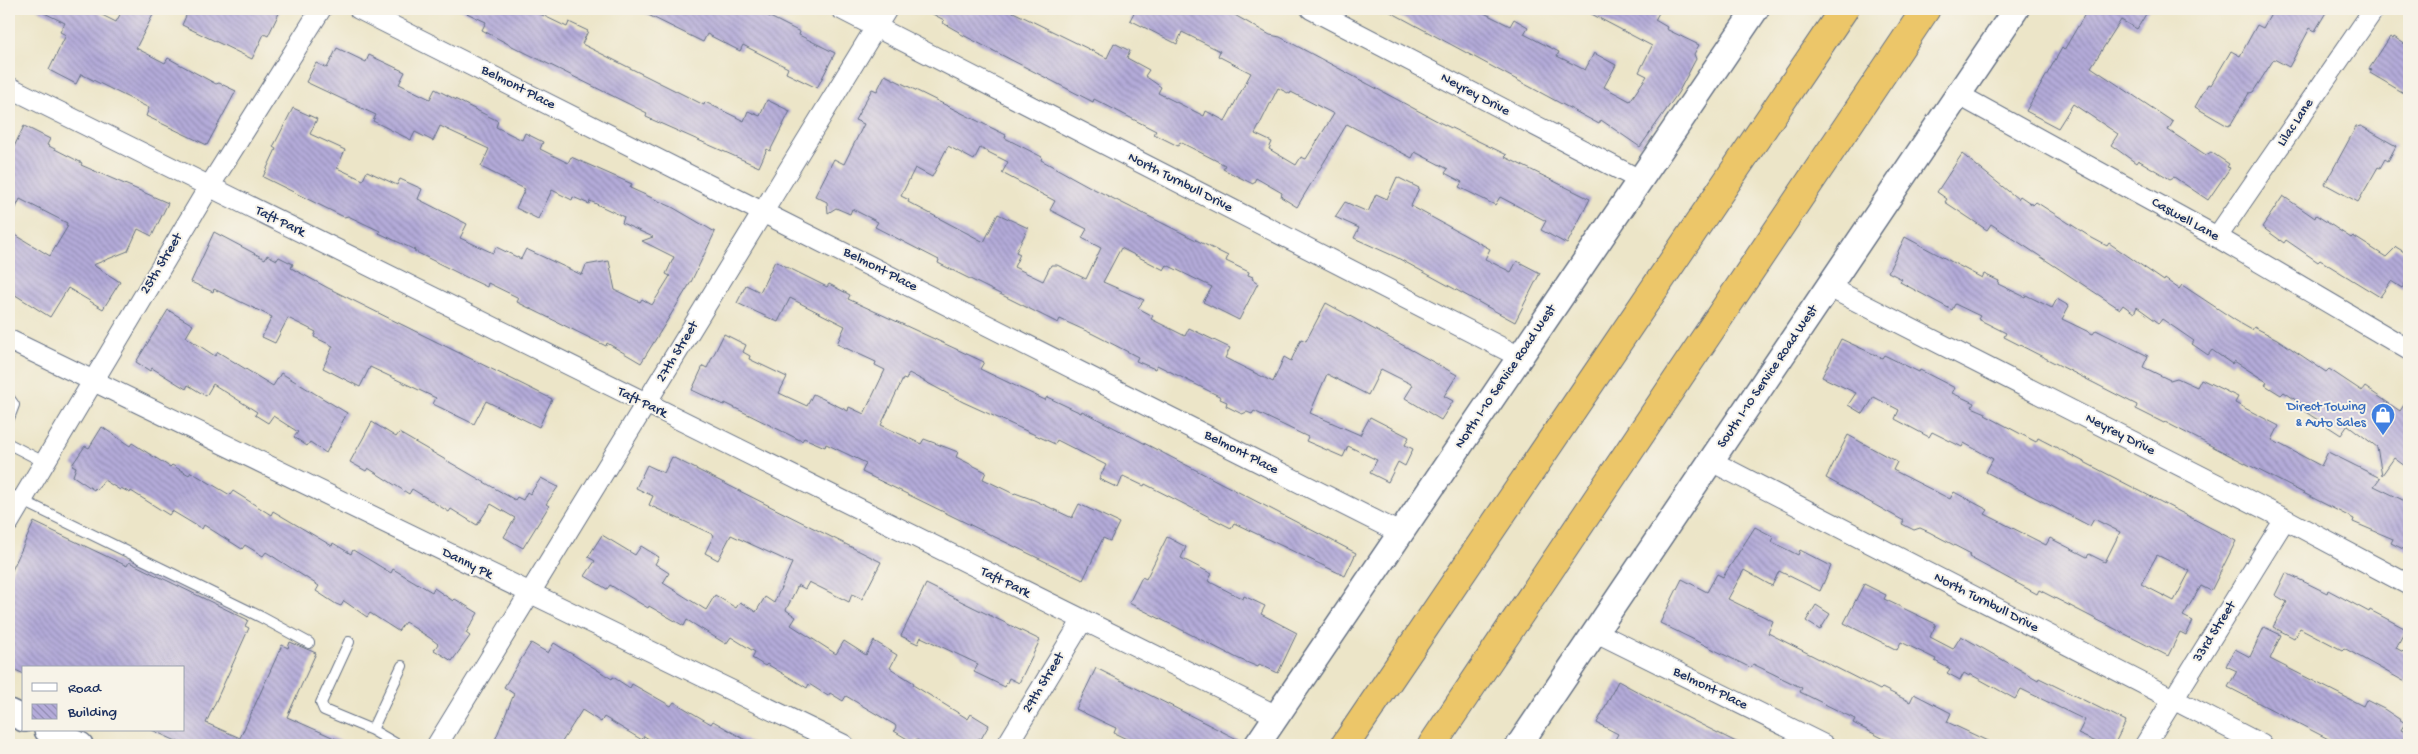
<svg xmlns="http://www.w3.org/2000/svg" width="2418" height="754" font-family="'Gochi Hand',sans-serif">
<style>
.building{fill:url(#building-back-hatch);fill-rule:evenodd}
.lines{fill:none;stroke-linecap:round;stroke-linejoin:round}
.service-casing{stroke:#646f83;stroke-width:12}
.minor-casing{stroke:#646f83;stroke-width:22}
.tertiary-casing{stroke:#646f83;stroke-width:28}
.motorway-casing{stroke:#646f83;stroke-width:30}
.service{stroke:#fff;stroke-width:10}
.minor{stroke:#fff;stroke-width:20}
.tertiary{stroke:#fff;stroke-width:25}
.motorway{stroke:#ecc669;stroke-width:28}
.labels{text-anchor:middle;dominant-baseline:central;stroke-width:4;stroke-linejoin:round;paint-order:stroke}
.street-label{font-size:14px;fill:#1b2f5e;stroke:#f7f3e8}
.shop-label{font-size:14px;fill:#366cbe;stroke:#f7f3e8;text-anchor:end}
</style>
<defs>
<pattern id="building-back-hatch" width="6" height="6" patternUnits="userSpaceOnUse" patternTransform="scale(1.25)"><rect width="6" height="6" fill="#b4abd9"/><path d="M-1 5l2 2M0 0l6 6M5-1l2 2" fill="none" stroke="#928cb3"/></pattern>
</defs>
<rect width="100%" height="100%" fill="#f7f3e8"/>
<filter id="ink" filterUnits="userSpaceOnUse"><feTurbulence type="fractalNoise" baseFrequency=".02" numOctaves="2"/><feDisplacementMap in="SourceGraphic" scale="10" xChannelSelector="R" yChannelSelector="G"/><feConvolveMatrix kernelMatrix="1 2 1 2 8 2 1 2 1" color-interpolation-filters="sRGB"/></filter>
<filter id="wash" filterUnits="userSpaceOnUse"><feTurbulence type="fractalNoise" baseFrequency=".0096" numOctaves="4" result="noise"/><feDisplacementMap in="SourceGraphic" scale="20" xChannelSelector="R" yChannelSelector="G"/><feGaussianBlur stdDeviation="1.12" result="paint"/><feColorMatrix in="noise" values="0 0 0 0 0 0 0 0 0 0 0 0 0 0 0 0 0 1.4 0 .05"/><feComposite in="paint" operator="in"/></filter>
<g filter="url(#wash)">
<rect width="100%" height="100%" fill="#ece5c8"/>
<g id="blocks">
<path class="building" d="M36,9H90L116,22L123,9H156L136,48L165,63L168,58L216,84L219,83L236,91L207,145L146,116L149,108L81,74L76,84L49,70L66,35L60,32L65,23Z
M189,9H281L268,36L264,34L252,59L182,25Z
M458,9H542L540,14L567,27L569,22L588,31L582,44L704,105L705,102L744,121L748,111L760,116L767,100L790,111L770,151L767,149L759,167L646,117L647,113L510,45L482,30L486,22Z
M636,9H754L800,32L799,35L835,53L817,88L786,73L788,68L743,45L740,51L707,34L703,42Z
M923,9H1007L1107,58L1114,43L1130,51L1127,58L1149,70L1145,76L1161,87L1158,93L1204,116L1206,111L1225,121L1251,73L1218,56L1220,51L1182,32L1177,44L1130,20L1136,9H1224L1270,35L1280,37L1441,123L1507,155L1505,157L1590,199L1567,244L1541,230L1546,221L1500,197L1495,205L1459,187L1462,182L1445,173L1448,169L1415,152L1412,158L1347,124L1297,207L1281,197L1282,193L1256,178L1253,184L1223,169L1225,165L1180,142L1178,146L1154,134L1156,131L1094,99L1093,102L959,33V32L943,23L944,20ZM1278,88L1290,94L1291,92L1334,114L1306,159L1301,157L1296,165L1269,149L1272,142L1255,134Z
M1385,9H1476L1510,26L1514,19L1528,27L1524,34L1559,52L1557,56L1585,70L1594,53L1616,65L1604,87L1630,101L1647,76L1639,72L1652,46L1582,9H1661L1655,20L1667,27L1666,29L1699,45L1694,54L1696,59L1678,93L1640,147L1601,120L1599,124Z
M2088,9H2149L2137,29L2121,20L2091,67L2173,122L2168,130L2206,155L2211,152L2229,164L2227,167L2230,168L2208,200L2174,177L2170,179L2138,160L2136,163L2111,145L2118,134L2073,104L2058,128L2026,111L2062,48L2064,50Z
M2274,9H2328L2315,31L2310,28L2289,67L2274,59L2253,92L2249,93L2231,124L2228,126L2195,107L2208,84L2211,85L2231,51L2240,56L2257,25L2263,28Z
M2390,37L2393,39L2394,37L2409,47V96L2370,73L2372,70L2369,69Z
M337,48L366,62L369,55L405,72L399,84L430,99L435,89L498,121L496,127L522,140L525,133L543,142L540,149L568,163L571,157L632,184L630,188L672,207L715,232L691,282L641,363L607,343L606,346L517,302L519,298L488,283L487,287L464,276L414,251L415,250L379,233L380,231L348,216L344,217L263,177L276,149L273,147L293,108L317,119L310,134L345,150L337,168L363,180L367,171L397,185L400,179L422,189L418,199L467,224L460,238L493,253L496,247L521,259L526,249L582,275L586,265L609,261L615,290L640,302L642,299L652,305L670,276L666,274L674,257L642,241L653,237L622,223L624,217L590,201L589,204L573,197L572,200L552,190L538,219L516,208L525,189L481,167L489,149L440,126L433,141L415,132L411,140L373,121L376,115L306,82L316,63L327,68Z
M885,75L1006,135L1005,138L1042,157L1041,160L1092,188L1228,256L1226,261L1249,272L1248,275L1253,277L1252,279L1258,283L1239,320L1203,302L1212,287L1167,265L1164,270L1121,248L1103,282L1144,300L1138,308L1153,316L1151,319L1185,336L1189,328L1230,348L1225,358L1273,382L1284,357L1291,361L1301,339L1306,341L1326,303L1457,375L1444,396L1453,401L1441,420L1405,398L1413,385L1381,369L1368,395L1327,374L1310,413L1360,435L1370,417L1409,437L1405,445L1413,449L1405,466L1398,462L1388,482L1370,473L1377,460L1348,446L1343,457L1306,441L1308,437L1254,411L1252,414L1247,412L1242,414L1226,406L1227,402L1220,399L1221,397L1157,365L1155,369L1136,361L1138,357L1093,334L1060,319L1058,323L938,263L939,260L875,227L878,222L852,209L850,214L836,208L828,213L827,202L815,196L834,159L844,164L864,124L855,120L872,89L877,91ZM948,146L974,160L980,148L1008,162L1002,173L1055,201L1050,210L1087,229L1082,238L1101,248L1086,279L1057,265H1051L1043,281L1014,267L1020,254L1016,252L1028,228L998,214L984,242L908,202L909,200L901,196L915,168L932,177Z
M24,126L50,139L47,145L82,163L81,165L168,203L152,236L138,229L128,251L93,265L120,282L103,309L68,288L50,317L9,291V231L50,256L68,226L66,225L67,223L20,199L9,223V157Z
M2361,126L2396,146L2388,161L2385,159L2380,168L2378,167L2358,202L2325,184L2356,127Z
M1962,154L2018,199L2020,196L2033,205L2036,202L2092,238L2107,246L2109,243L2164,281L2165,279L2179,289L2182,285L2238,322L2252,330L2254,327L2277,339L2326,372L2329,369L2362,391L2365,387L2400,411L2409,397V469L2394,458L2382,475L2377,447L2348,425L2341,435L2304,411L2306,407L2284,392L2281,395L2265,385L2267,382L2234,361L2232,364L2212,350L2208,355L2192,344L2194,341L2162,319L2159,323L2137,307L2134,313L2123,305L2120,309L1991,224L1987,230L1945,202L1947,199L1937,192Z
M1397,177L1419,188L1411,206L1490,249L1485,259L1511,272L1517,261L1540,273L1515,322L1396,257L1354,238L1359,228L1335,217L1345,202L1368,212L1376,194L1387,199Z
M2283,196L2315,218L2316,215L2351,238L2353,236L2386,257L2396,247L2409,255V278L2402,288L2391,281L2380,297L2320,260L2318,262L2286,240L2284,243L2262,227Z
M214,232L265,259L267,255L277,260L279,257L293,264L291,268L328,288L552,399L539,427L486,401L474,424L433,404L436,398L370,367L360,387L323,368L333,346L314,337L316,332L288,318L275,343L262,337L272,317L214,289L213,292L191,282Z
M1905,237L1982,278L1984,274L1999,281L1998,284L2025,297L2026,295L2052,308L2057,299L2069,306L2062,319L2093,334L2096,330L2148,356L2143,367L2170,380L2177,378L2197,387L2201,379L2238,397L2235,403L2279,426L2272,440L2321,466L2328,452L2380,478L2374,486L2409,503V552L2391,543L2393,539L2353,522L2354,519L2165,422L2164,423L2136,409L2137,405L2004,337L2006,333L1978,319L1980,316L1955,304L1952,310L1900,282L1902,279L1888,272Z
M775,261L827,287L829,284L850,295L848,299L984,362L980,369L1045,400L1047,397L1081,413L1082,411L1356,553L1345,576L1234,523L1231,528L1145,484L1144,486L1123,476L1118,488L1099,479L1106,465L1057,440L1055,444L963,402L909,373L906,380L903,379L881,425L921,444L924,439L958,452L956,457L986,472L983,479L1014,494L1015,493L1034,500L1072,518L1079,504L1119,523L1110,541L1103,538L1083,580L862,472L866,463L826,444L825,447L804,438L802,441L725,403L724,405L692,390L703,366L707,368L724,334L746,345L743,352L750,356L749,359L787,377L779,393L807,406L813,394L848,411L849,407L864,414L885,370L875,365L876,362L837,344L845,326L790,298L778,322L737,303L746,285L760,292Z
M168,310L193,325L186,337L215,356L218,352L273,386L281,373L347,413L326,453L310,442L307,446L294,437L298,432L273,416L268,423L255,415L257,412L213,384L206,396L188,385L186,389L152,368L150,371L136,362Z
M1841,339L1882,358L1884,355L1919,372L1920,370L1955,388L1952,393L1974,403L1972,407L1986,413L1985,415L2036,442L2038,438L2236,541L2211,591L2201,586L2183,616L2193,621L2186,635L2180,632L2168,656L2039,590L2037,594L1969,557L1971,554L1929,532L1920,528L1914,530L1902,524L1904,521L1826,478L1848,435L1897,462L1893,470L1950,499L1954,492L1988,510L1985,514L2046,545L2050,538L2087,557L2089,554L2105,562L2120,532L2094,519L2090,526L1986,472L1993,459L1964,443L1962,447L1932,432L1929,437L1895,419L1899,410L1874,397L1863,414L1848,405L1856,393L1822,377ZM2157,555L2190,571L2174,601L2141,584Z
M372,422L396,437L399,433L515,500L517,497L523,500L527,492L530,494L541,478L558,487L546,504L549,506L523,548L504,537L515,518L491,504L477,525L451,509L449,512L412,489L409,494L368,468L366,471L350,462Z
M102,427L130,446L132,443L170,467L172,465L189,475L191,472L230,495L233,491L271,515L273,511L332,546L333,543L351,554L353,550L391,573L393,569L432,592L434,588L453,601L455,599L478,613L466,633L470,636L452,661L434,650L438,644L430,638L405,622L398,631L370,613L367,617L344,601L341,606L336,604L316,591L319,586L266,552L263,556L245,545L242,549L204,525L202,529L172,511L169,515L131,491L130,493L121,488L120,490L104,480L97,490L95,488L94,490L73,476L76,467L72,465L85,446L89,448Z
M672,457L881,562L862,599L852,594L849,602L809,582L805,589L798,585L786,610L796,617L791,625L836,654L844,641L866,655L874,641L897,655L890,668L914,683L913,685L968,719L971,714L989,725L981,739L979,738L974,745H926L917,740L914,743L894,731L896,727L895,725L846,696L843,701L830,693L828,696L809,684L807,688L767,664L765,666L752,658L755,652L731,637L726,644L687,620L684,626L649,606L648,608L610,585L607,589L585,576L595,561L588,557L602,535L635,555L641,546L659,557L655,564L669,573L663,583L706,610L715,595L736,608L740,602L756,612L765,597L774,603L792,563L731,535L718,560L705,553L714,535L649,505L653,496L636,488L647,465L664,473Z
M34,522L127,566L129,562L248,620L245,626L249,628L206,723L240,738L282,645L288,648L290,642L316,653L287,717L350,745H185L152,730H184V668H24V674L9,667V577Z
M1755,527L1774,537L1772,542L1798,555L1800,550L1831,566L1820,591L1779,571L1772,586L1744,570L1728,599L1773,621L1768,633L1880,690L1882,688L1910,702L1914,694L1951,713L1947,722L1996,745H1889L1888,741L1853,723L1855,719L1800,692L1802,688L1753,664L1751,668L1660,623L1682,579L1707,592L1717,574L1723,577Z
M1167,537L1186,547L1181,558L1212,574L1208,581L1243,599L1244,596L1265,606L1261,614L1297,633L1278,673L1259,664L1258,667L1239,659L1129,603L1142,577L1146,579Z
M2286,573L2327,593L2328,590L2369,612L2370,610L2406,629L2396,648L2409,655V684L2344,648L2342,650L2300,628L2294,638L2273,627L2287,602L2275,595Z
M926,584L1040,640L1019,683L1009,678L1005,687L974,672L978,664L921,637L918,644L901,636Z
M1864,584L1886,595L1884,599L1936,624L1930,637L1953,649L1961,636L2038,680L2039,678L2126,721L2114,745H2103L2078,734L2085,720L2021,689L2015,699L1970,674L1969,676L1964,673L1960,680L1947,673L1950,669L1935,661L1936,659L1901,642L1897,650L1844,623Z
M1816,605L1830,614L1820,630L1806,621Z
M2264,627L2281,635L2270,659L2363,706L2366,700L2384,709L2405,723L2401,730L2409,734V745H2340L2228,687L2237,671L2226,666L2235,649L2250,657Z
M531,643L548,653L554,643L612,679L613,677L630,688L632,684L671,706L674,702L711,724L713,721L754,745H659L644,736L642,740L604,717L601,722L582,710L560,745H493L514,694L504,687Z
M1096,668L1243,742V745H1139L1114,733L1116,728L1076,709Z
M1618,681L1664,706L1742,745H1612L1618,734L1597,723Z"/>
</g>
</g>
<g filter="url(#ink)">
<use href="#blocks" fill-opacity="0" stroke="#646f83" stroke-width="1"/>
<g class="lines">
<defs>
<path id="service" d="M9,398L14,405L9,418
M9,444L44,462
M9,494L261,617L309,643
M349,642L321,703L324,710L372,730L398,745
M372,730L402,666"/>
<path id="minor" d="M359,9L1400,533
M841,9L1520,357
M1311,9L1640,180
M9,87L1277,716
M1959,95L2217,237L2409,350
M2217,237L2374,9
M1829,287L2285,519L2409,585
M9,340L844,745
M1711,461L2262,745
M9,522L209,187L321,9
M1596,632L1824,745
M437,745L887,9
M1007,745L1082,621
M2145,745L2285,519"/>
<path id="tertiary" d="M9,712L24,719
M47,730L80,745
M1257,745L1756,9
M1519,745L2016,9"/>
<path id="motorway" d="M1345,745L1844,9
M1432,745L1926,9"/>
</defs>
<use href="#service" class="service-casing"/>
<use href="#minor" class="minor-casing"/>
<use href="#tertiary" class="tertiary-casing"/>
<use href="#motorway" class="motorway-casing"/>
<use href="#service" class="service"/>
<use href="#minor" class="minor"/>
<use href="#tertiary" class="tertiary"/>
<use href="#motorway" class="motorway"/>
</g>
</g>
<defs>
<symbol id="shop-pin" viewBox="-11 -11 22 30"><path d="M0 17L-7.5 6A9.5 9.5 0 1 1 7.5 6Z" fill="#3f7fe0" stroke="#f7f3e8"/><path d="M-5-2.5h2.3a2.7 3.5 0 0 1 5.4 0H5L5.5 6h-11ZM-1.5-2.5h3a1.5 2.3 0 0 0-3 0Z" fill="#fff"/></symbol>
</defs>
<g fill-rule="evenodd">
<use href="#shop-pin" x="2369" y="401" width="28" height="38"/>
</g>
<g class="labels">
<g class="street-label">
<text transform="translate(518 88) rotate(27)">Belmont Place</text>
<text transform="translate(1475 95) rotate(28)">Neyrey Drive</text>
<text transform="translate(2296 123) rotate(-56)">Lilac Lane</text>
<text transform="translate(1180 183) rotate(27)">North Turnbull Drive</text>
<text transform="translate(2185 220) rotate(29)">Caswell Lane</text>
<text transform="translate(280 222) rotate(26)">Taft Park</text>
<text transform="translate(162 264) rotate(-59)">25th Street</text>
<text transform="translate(880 270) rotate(27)">Belmont Place</text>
<text transform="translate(678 352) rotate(-59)">27th Street</text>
<text transform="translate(1506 377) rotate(-56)">North I-10 Service Road West</text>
<text transform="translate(1768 377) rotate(-56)">South I-10 Service Road West</text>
<text transform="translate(642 403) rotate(26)">Taft Park</text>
<text transform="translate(2120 435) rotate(27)">Neyrey Drive</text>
<text transform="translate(1241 453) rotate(27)">Belmont Place</text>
<text transform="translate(467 564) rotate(26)">Danny Pk</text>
<text transform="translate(1005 583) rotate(26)">Taft Park</text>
<text transform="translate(1986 603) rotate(27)">North Turnbull Drive</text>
<text transform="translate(2215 632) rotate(-58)">33rd Street</text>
<text transform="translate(1044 683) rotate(-59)">29th Street</text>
<text transform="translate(1710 689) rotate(26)">Belmont Place</text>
</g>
<g class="shop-label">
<text x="2366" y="407">Direct Towing<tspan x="2366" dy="16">&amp; Auto Sales</tspan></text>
</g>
</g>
<rect width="2418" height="754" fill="none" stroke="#f7f3e8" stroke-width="30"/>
<rect x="22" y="666" width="162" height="65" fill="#f7f3e8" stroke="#9fa5b1"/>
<rect x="32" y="683" width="25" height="8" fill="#ffffff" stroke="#9fa5b1"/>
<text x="68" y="692" font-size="15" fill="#1b2f5e">Road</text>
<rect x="32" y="704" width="25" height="15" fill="url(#building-back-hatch)" stroke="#9fa5b1"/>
<text x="68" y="716" font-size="15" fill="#1b2f5e">Building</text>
</svg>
